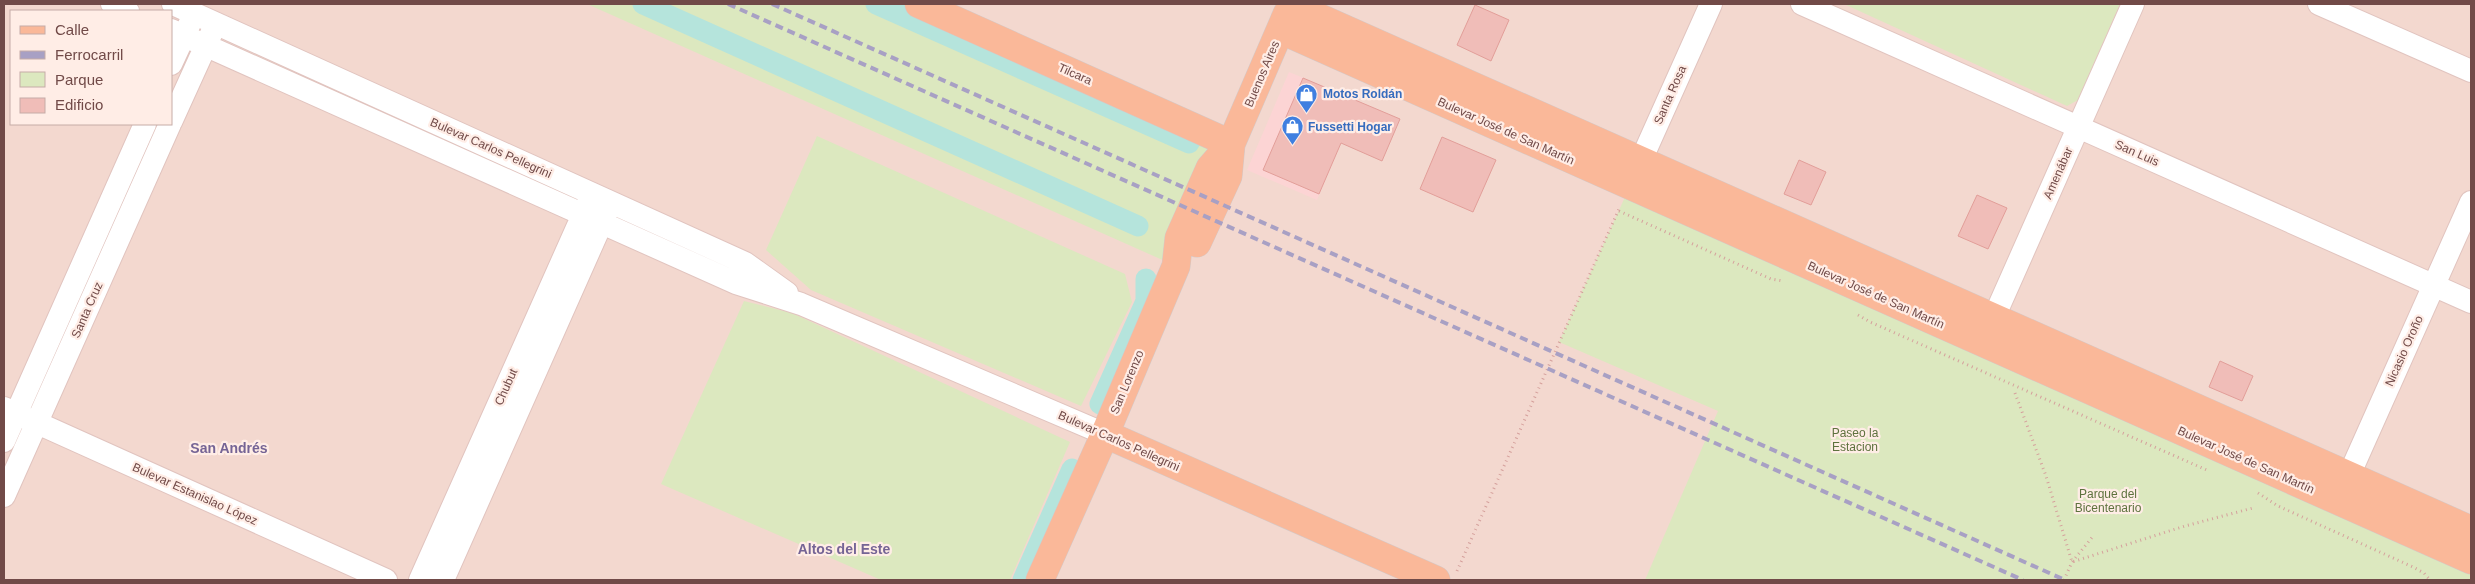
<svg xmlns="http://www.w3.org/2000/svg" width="2475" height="584" font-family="Helvetica,sans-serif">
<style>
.residential{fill:#f3d8cf;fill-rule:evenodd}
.commercial{fill:#fcd4d4}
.green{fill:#dce8bf}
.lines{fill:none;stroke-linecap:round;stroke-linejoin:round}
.canal{stroke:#b5e4dc;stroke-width:21}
.building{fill:#f0bdb8;stroke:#e29e99}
.minor-casing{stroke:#e1c4bf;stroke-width:24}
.major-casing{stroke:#d4c9c8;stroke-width:29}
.path{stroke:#d5a09c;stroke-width:3;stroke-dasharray:1 4;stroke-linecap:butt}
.minor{stroke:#fff;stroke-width:22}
.major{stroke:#fab899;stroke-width:28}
.rail{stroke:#a8a0c4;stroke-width:4;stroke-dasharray:8 5;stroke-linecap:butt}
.labels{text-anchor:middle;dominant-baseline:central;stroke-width:4.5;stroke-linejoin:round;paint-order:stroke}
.street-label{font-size:12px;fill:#714a48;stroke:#ffede6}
.shop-label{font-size:12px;font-weight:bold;fill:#366cbe;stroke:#ffede6;text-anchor:start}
.park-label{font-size:12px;fill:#5e723e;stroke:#ffede6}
.neighbourhood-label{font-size:14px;font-weight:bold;fill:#756495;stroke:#ffede6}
</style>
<rect width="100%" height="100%" fill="#fbe8e0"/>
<path class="residential" d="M4,4H2471V580H4ZM11,11H171V124H11Z"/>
<path class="commercial" d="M1289,72L1359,101L1317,200L1247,170Z"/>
<path class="green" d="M587,4H919L1231,144L1176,266Z
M1844,4H2120L2078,100L2067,106Z
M817,136L1125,274L1132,302L1081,406L811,290L766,250Z
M1630,186L2471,560V580H1645L1718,411L1559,342Z
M744,301L792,313L1070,442L1010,580H881L661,484Z"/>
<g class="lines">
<path class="canal" d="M643,4L1138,226
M876,4L1189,143
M1100,404L1146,301V279
M1023,580L1072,469"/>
</g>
<path class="building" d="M1475,5L1509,20L1491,61L1457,45Z
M1303,78L1400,119L1382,161L1341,143L1319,194L1263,170Z
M1442,137L1496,160L1473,212L1420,189Z
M1799,160L1826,172L1811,205L1784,194Z
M1977,195L2007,208L1988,249L1958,236Z
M2220,361L2253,376L2242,401L2209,387Z"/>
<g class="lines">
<defs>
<path id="minor" d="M112,4L128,11
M173,4L745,263L787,293
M1802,4L2471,302
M2319,4L2471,71
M171,30L736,283L801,304L1105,434
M171,64L190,23
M171,122L211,34
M1634,176L1711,4
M1987,333L2133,4
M4,408L386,580
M4,441L145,124
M2342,491L2471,202
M4,496L170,124
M420,580L589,201
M443,580L607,211"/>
<path id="major" d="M919,4L1231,144
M1291,5L2471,530
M1281,30L2471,560
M1197,243L1228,176L1231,144
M1105,434L1436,580
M1040,580L1105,434L1176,266L1179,238L1210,168L1231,144L1287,14"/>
</defs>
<use href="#minor" class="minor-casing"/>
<use href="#major" class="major-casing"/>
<path class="path" d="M1619,211L1771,279L1783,281
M1858,315L1870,322L2209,471
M2015,393L2046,476L2072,562L2185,526L2253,508
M2258,493L2278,506L2413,567L2424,573L2430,580
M1457,571L1619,209
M2064,580L2072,562L2094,535"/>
<use href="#minor" class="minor"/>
<use href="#major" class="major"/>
<path class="rail" d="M728,4L2023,580
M772,4L2065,580"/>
</g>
<defs>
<symbol id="shop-pin" viewBox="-11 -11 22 30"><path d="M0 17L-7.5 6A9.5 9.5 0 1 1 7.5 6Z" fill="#3f7fe0" stroke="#ffede6"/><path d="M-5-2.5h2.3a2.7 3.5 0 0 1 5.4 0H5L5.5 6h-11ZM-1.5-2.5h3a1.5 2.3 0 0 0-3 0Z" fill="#fff"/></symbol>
</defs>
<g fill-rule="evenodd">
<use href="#shop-pin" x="1294" y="82" width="25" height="34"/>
<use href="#shop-pin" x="1280" y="114" width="25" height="34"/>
</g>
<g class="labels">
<g class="street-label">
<text transform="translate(1075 74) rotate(24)">Tilcara</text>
<text transform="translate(1262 74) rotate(-67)">Buenos Aires</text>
<text transform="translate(1670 95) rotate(-66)">Santa Rosa</text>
<text transform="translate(1506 131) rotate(24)">Bulevar José de San Martín</text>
<text transform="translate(491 148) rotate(24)">Bulevar Carlos Pellegrini</text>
<text transform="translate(2137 153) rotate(24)">San Luis</text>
<text transform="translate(2058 173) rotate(-66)">Amenábar</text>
<text transform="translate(1876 295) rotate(24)">Bulevar José de San Martín</text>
<text transform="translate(87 310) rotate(-66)">Santa Cruz</text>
<text transform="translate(2404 351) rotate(-66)">Nicasio Oroño</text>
<text transform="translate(1127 382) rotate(-67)">San Lorenzo</text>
<text transform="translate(506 387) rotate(-66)">Chubut</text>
<text transform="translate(1119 441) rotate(24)">Bulevar Carlos Pellegrini</text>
<text transform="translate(2246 460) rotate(24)">Bulevar José de San Martín</text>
<text transform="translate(195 494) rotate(24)">Bulevar Estanislao López</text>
</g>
<g class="shop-label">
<text x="1323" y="94">Motos Roldán</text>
<text x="1308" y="127">Fussetti Hogar</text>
</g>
<g class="park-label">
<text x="1855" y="433">Paseo la<tspan x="1855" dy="14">Estacion</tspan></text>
<text x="2108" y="494">Parque del<tspan x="2108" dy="14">Bicentenario</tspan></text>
</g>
<g class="neighbourhood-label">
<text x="229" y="448">San Andrés</text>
<text x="844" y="549">Altos del Este</text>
</g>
</g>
<rect width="2475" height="584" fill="none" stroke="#714a48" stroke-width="10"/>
<rect x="10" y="10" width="162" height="115" fill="#ffede6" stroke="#c6aca7"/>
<rect x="20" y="26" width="25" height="8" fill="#fab899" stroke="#c6aca7"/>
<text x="55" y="35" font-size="15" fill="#714a48">Calle</text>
<rect x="20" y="51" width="25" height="8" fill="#a8a0c4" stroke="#c6aca7"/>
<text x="55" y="60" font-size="15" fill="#714a48">Ferrocarril</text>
<rect x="20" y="72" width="25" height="15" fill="#dce8bf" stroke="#c6aca7"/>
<text x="55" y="85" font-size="15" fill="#714a48">Parque</text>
<rect x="20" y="98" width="25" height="15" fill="#f0bdb8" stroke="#c6aca7"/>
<text x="55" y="110" font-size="15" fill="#714a48">Edificio</text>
</svg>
